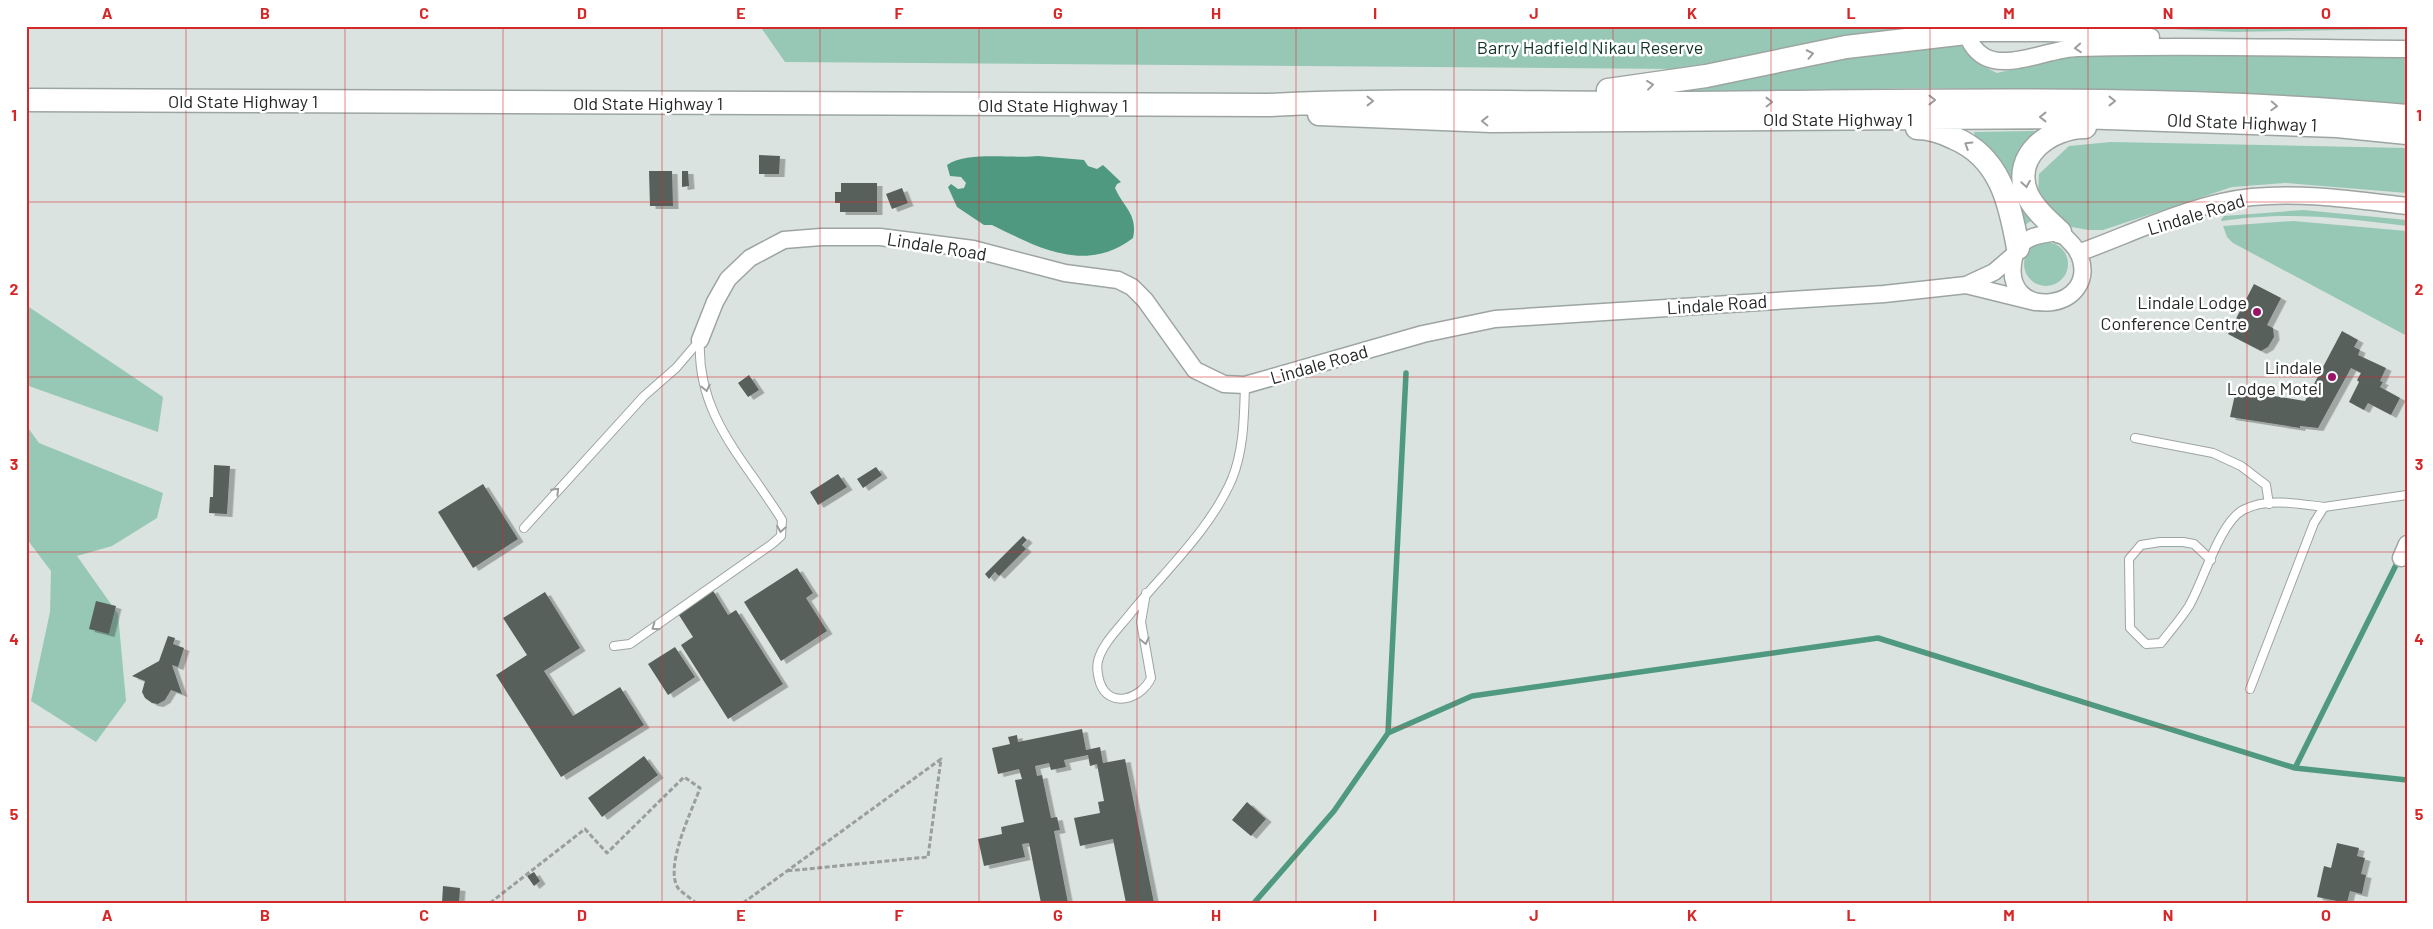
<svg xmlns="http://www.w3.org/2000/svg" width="2433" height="929" font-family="Barlow,sans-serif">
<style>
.green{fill:#97c8b5}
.water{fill:#4f9980}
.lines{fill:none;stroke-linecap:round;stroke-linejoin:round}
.stream{stroke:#4f9980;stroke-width:5.5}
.building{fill:#58605c;filter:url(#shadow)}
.lane-casing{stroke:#9da5a2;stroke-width:10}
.street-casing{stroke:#9da5a2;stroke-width:19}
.secondary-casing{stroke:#9da5a2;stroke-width:25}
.path{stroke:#989f9c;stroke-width:3;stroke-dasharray:5 2.5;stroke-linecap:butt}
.lane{stroke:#fff;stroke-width:8}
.street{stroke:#fff;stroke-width:16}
.secondary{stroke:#fff;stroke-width:22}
.oneway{stroke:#9c9e9d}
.grid{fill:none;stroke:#d62828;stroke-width:1;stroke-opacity:0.55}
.poi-dot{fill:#991366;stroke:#fff;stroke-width:2}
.labels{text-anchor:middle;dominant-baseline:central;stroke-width:5;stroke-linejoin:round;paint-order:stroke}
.park-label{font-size:18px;fill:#113429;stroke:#fff}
.street-label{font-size:18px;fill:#242726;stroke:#fff}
.poi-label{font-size:18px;fill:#242726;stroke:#fff;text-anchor:end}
.neatline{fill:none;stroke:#d62828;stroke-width:2}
.grid-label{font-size:16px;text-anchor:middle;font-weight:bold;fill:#d62828}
</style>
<defs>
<filter id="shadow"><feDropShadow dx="5.5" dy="3" stdDeviation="0" flood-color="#0004"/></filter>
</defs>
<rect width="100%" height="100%" fill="#dae3df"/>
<path class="green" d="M760,26H1703L1700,29L1706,26H1936L1698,69H1675L785,62Z
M2113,26H2407V29L2233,32Z
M1958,42L1979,64L1997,73L2080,54L2407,53V109L2086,90L1924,88L1680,92L1681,86L1852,52Z
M2038,131C2005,156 2012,189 2031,221L2025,225L1976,139L1974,132Z
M2111,142L2407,148V193L2285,183L2232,187L2103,230H2088L2072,227L2051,214L2038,195L2039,174L2069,146Z
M2303,210L2407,220V226C2340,218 2289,211 2222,221L2221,220L2224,216Z
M2293,221L2407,231V336L2233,243L2227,237L2223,226Z
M2024 264a22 22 0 1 1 44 0a22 22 0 1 1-44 0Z
M26,305L163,397L158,432L26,385Z
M26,425L39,443L163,493L157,518L112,546L77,556L118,614L126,701L96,742L31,701L50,612L51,571L26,538Z"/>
<path class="water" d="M1038,156L1084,160L1088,166L1097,169L1103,165L1121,182L1117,184L1115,188C1124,208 1138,214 1133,238C1086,274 1039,248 992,225H984L957,207L948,187L951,184L958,189L964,188L966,183L961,177L950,176L947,165C966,151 1015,159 1038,156Z"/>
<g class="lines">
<path class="stream" d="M1388,733L1406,373
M2295,768L2407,780
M1254,903L1334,811L1388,733L1472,696L1878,638L2295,768L2400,557"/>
</g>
<path class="building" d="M759,155L780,156L779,174H759Z
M649,171H672L673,206H650Z
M682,171H688L689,186L682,187Z
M841,183H877V212H840V203H835V192H841Z
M902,188L908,203L892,209L886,194Z
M2254,284L2281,298L2267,325L2273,328L2274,337L2268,347L2261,351L2228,334Z
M2342,331L2358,340L2354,347L2360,350L2358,355L2386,368L2380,381L2383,382L2380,387L2400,398L2391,415L2368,403L2364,410L2349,402L2359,382L2357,380L2361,373L2351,368L2318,428L2300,426V428L2230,417L2236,390L2305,401Z
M749,375L759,390L748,397L738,383Z
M214,465L230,466L227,514L209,513L210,497H213Z
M876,467L882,475L863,488L857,479Z
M838,474L847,487L818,505L810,492Z
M483,484L518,539L473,568L438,512Z
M1023,536L1027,540L1022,545L1026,549L999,576L995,572L989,579L985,574Z
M797,568L813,593L806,598L827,631L781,661L744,602Z
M712,589L728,615L736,610L783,684L728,719L681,645L693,637L677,612Z
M545,592L580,648L544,671L573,716L620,687L644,725L561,777L496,675L527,655L503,618Z
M96,601L116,606L109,634L89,629Z
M168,636L175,638L173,644L184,648L178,667L172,665L182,694L171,690L165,700L158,704L152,703L145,698L142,692L145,681L132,676L159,661Z
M675,647L695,677L668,695L648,664Z
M1082,729L1086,750L1100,747L1103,763L1125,759L1154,903H1126L1113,839L1080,846L1074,818L1100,813L1098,802L1104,801L1097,764L1090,766L1088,755L1064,760L1066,767L1051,770L1049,763L1035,766L1037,776L1042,775L1051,818L1057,817L1060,830L1054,831L1068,903H1041L1029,843L1022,844L1025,857L984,866L978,839L1002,834L1001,827L1024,822L1015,780L1022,779L1019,769L998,774L992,748L1010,744L1008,737L1017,735L1018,742Z
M644,756L658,775L602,817L588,798Z
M1247,802L1266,819L1251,836L1232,820Z
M2337,843L2359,848L2357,856L2365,858L2361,874L2366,875L2362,894L2350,891L2347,903L2317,897L2324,866L2331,868Z
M534,872L540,881L534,886L527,876Z
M443,886L460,888L459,903H442Z"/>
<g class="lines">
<defs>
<path id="lane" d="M2135,438L2213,453L2241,466L2266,485L2269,504
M524,528L644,396L676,368L700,340
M2211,560L2194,544L2183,542H2160L2141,545L2129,559L2130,628L2146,644L2161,643C2170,631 2181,619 2189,606C2203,582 2220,522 2243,510C2267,497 2299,504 2324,507
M1146,593L1141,622L1151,678C1142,698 1110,710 1100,683C1098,676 1096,668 1098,661C1102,644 1119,628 1130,614C1165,571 1210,530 1232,479C1244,449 1244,417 1245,385
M614,646L630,644L772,544L781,536L782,520C746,461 696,416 700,340
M2250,689L2314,523L2324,507L2407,495"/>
<path id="street" d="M1966,26C1966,38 1974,51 1985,57C2009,70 2051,48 2078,48C2187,45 2297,48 2407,49
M1966,33H2048L2151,37
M2060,232C2066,238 2074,245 2078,252C2105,311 1999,325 2014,258C2018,236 2042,234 2060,232Z
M2078,253C2134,233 2192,203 2252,197C2303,192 2355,200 2407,206
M1966,285L1994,272L2015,254
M700,340L715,302L728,279L750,258L784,240L821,237H880L973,249L1065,273L1118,280L1132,287L1145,300L1195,370L1224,384L1245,385L1423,334L1495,319L1884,294L1966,285L2035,302
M2401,558L2407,544"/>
<path id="secondary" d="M1608,90L1706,76L1846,47L1966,33
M26,100L1269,105C1410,98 1551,104 1692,103C1931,101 2169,94 2407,116
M1319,114L1491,121L2078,117L2337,126L2407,133
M1917,128C1930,128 1942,132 1954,138C2000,157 2010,203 2018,248
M2060,232C2048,221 2034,209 2027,194C2011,155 2051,127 2085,127"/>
</defs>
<use href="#lane" class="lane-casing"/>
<use href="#street" class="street-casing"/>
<use href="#secondary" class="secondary-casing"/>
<path class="path" d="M490,903L585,829L607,853L684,777L700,788C692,811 664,866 678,888C682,893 691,898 696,903
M743,903L941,759L928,857L786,871"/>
<use href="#lane" class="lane"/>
<use href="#street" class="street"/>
<use href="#secondary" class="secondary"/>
</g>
<defs><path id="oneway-chevron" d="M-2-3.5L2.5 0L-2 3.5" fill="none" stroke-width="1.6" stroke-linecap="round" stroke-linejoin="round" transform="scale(1.25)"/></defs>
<g class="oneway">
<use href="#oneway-chevron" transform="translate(2078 48) rotate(176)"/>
<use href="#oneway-chevron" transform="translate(1810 54) rotate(-12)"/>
<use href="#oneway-chevron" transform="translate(1650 85) rotate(-7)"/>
<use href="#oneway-chevron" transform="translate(1932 100)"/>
<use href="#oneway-chevron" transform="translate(1370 101)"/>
<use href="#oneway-chevron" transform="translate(2112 101)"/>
<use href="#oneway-chevron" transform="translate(1769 102) rotate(-1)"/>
<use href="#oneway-chevron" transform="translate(2274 106) rotate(3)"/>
<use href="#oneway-chevron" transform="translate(2043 117) rotate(180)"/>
<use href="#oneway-chevron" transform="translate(1485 121) rotate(-179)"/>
<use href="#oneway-chevron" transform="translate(1968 145) rotate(-148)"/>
<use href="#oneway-chevron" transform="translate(2026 184) rotate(81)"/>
<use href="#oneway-chevron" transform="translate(706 388) rotate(78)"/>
<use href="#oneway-chevron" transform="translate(556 491) rotate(-46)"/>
<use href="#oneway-chevron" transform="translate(781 529) rotate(100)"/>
<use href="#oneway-chevron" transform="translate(655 627) rotate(145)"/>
<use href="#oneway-chevron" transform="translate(1145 641) rotate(77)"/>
</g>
<path class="grid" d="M186,26V903M345,26V903M503,26V903M662,26V903M820,26V903M979,26V903M1137,26V903M1296,26V903M1454,26V903M1613,26V903M1771,26V903M1930,26V903M2088,26V903M2247,26V903M26,202H2407M26,377H2407M26,552H2407M26,727H2407"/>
<g class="poi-dot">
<circle cx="2257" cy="312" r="5"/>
<circle cx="2332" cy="377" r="5"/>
</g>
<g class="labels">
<g class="park-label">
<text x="1590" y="47">Barry Hadfield Nikau Reserve</text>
</g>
<g class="street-label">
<text x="243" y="101">Old State Highway 1</text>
<text x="648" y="103">Old State Highway 1</text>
<text x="1053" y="105">Old State Highway 1</text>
<text x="1838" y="119">Old State Highway 1</text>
<text transform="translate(2242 122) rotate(2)">Old State Highway 1</text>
<text transform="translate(2196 214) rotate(-17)">Lindale Road</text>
<text transform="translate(937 246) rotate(9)">Lindale Road</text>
<text transform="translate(1717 304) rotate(-4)">Lindale Road</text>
<text transform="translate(1319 364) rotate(-16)">Lindale Road</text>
</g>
<g class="poi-label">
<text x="2247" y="302">Lindale Lodge<tspan x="2247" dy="21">Conference Centre</tspan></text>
<text x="2322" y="367">Lindale<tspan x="2322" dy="21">Lodge Motel</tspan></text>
</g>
</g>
<rect width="2433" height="929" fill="none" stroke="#ffffff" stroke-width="55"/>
<rect x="28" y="28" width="2378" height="874" class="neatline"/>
<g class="grid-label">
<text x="107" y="19">A</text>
<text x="265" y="19">B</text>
<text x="424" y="19">C</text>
<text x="582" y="19">D</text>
<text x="741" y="19">E</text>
<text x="899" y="19">F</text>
<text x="1058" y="19">G</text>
<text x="1216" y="19">H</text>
<text x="1375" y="19">I</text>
<text x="1534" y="19">J</text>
<text x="1692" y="19">K</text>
<text x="1851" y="19">L</text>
<text x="2009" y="19">M</text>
<text x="2168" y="19">N</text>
<text x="2326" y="19">O</text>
<text x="14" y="121">1</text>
<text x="2419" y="121">1</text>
<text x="14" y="295">2</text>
<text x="2419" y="295">2</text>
<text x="14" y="470">3</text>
<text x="2419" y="470">3</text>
<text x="14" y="645">4</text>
<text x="2419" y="645">4</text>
<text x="14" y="820">5</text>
<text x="2419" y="820">5</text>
<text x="107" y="921">A</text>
<text x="265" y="921">B</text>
<text x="424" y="921">C</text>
<text x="582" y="921">D</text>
<text x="741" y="921">E</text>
<text x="899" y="921">F</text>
<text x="1058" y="921">G</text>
<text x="1216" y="921">H</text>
<text x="1375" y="921">I</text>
<text x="1534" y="921">J</text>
<text x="1692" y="921">K</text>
<text x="1851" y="921">L</text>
<text x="2009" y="921">M</text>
<text x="2168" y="921">N</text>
<text x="2326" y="921">O</text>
</g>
</svg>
